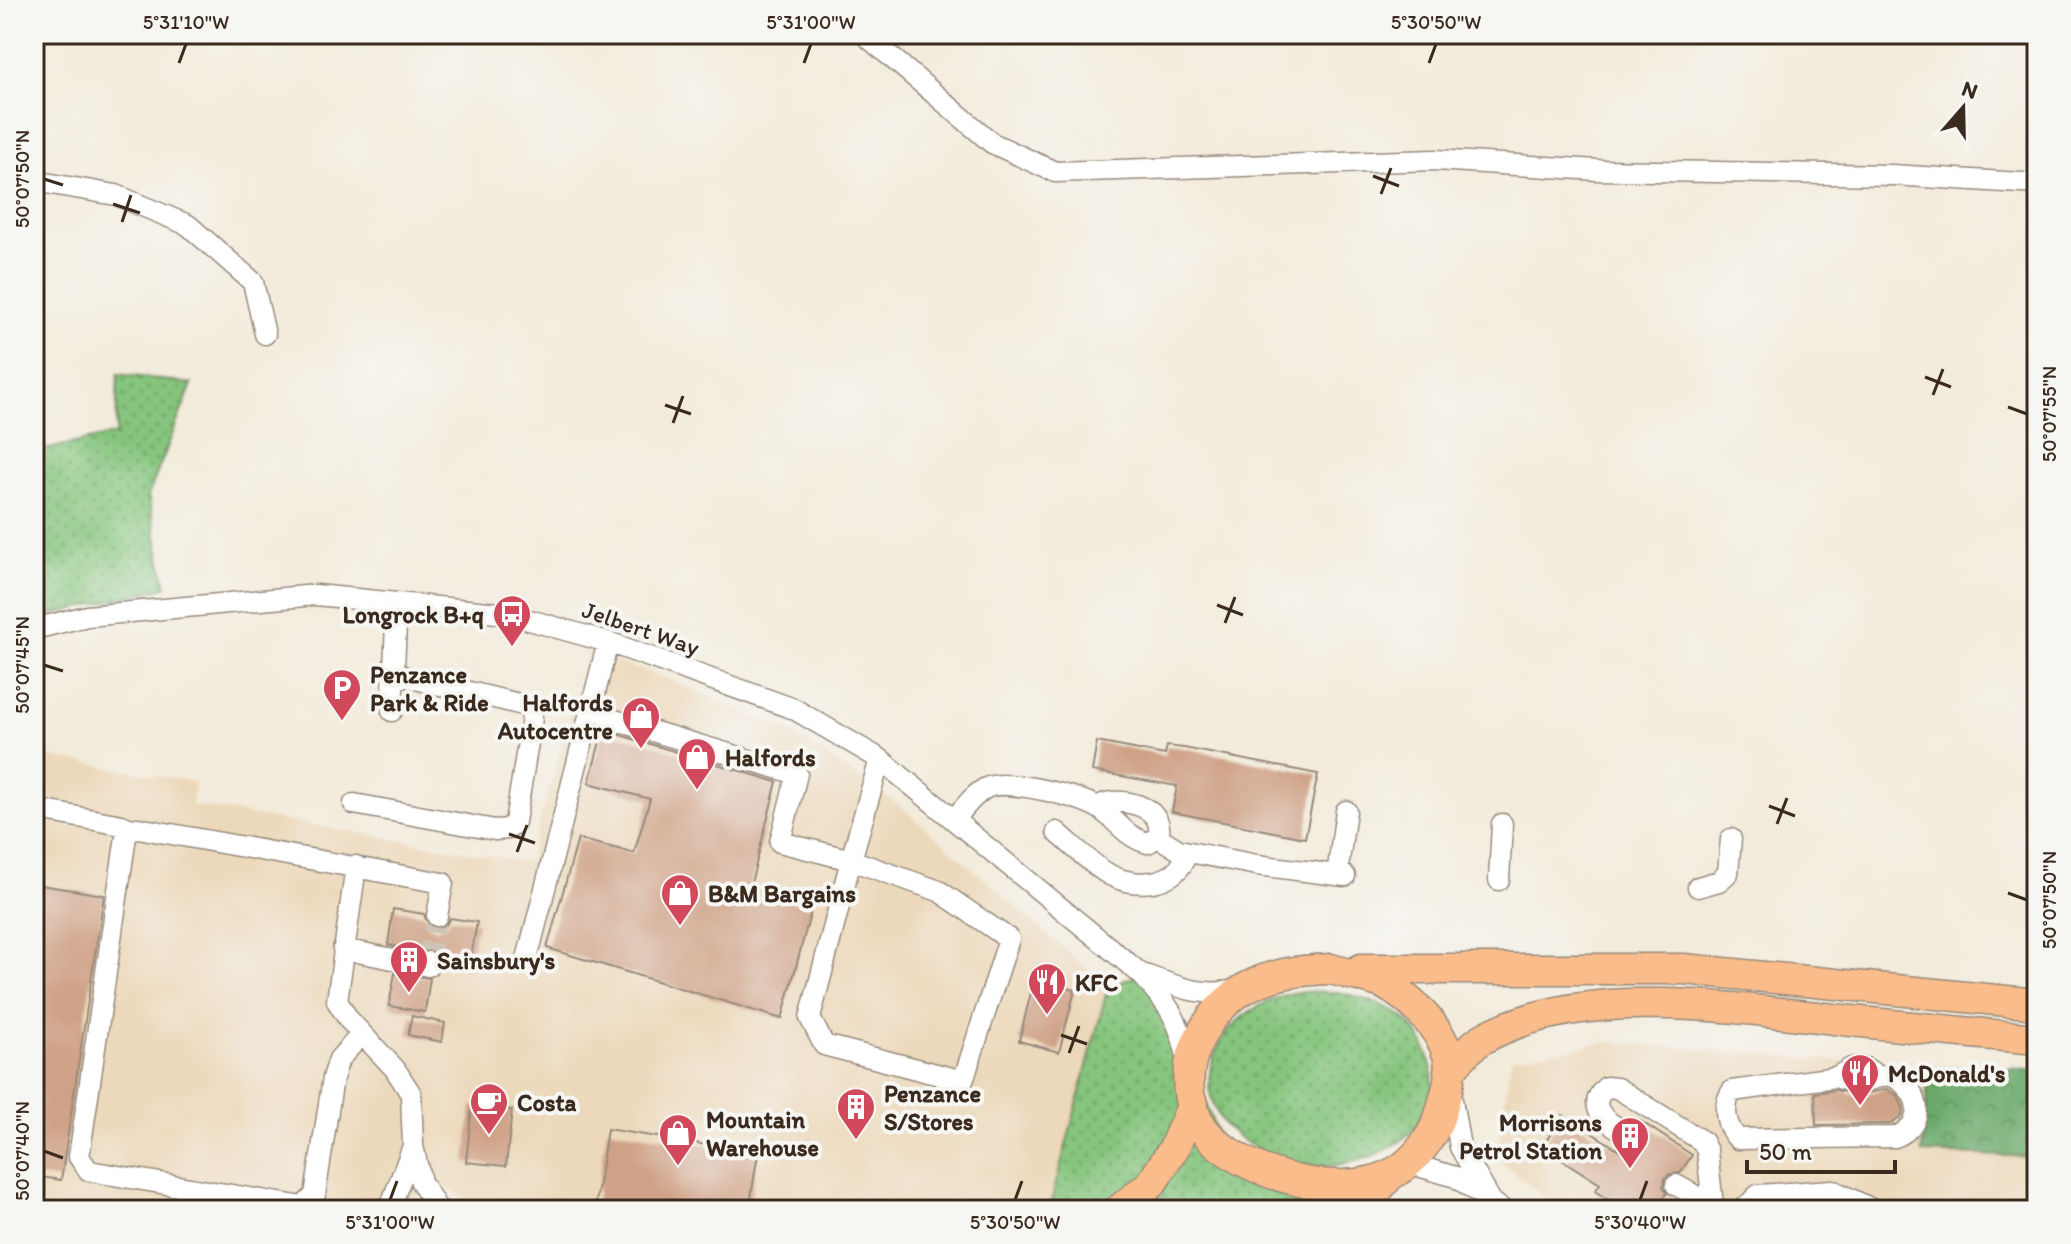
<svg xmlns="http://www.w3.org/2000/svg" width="2071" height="1244" font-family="Itim,sans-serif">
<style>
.built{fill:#ecd8ba}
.grass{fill:url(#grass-dots);stroke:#60784e;stroke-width:2}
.forest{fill:url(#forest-crowns);stroke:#546a45;stroke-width:2}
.building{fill:#cfa186}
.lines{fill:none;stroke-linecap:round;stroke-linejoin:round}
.minor-tunnel{stroke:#cec4b5;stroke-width:20;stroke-dasharray:20 10;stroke-linecap:butt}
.minor-casing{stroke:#978a7c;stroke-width:23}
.highway-casing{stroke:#978a7c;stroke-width:33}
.minor{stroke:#fff;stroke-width:20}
.highway{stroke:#f9bc8a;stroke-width:30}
.ticks{fill:none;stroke:#3b2a1e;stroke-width:3}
.labels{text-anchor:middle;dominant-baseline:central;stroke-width:8;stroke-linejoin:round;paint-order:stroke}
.poi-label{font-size:24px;font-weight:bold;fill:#3b2a1e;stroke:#f6f6f2;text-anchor:start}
.street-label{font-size:24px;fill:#3b2a1e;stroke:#f6f6f2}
.neatline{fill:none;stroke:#3b2a1e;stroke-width:3}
.ticks-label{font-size:20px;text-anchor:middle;fill:#3b2a1e}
</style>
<defs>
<pattern id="grass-dots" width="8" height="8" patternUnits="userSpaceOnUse" patternTransform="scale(2)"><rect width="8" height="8" fill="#85c57d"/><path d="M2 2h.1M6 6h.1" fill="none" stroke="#6ea066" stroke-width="1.8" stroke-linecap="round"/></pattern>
<pattern id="forest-crowns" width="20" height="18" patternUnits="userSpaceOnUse" patternTransform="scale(2)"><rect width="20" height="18" fill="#6caa6c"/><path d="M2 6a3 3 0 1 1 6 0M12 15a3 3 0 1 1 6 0" fill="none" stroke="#5a8b58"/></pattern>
</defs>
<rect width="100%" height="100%" fill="#f6f6f2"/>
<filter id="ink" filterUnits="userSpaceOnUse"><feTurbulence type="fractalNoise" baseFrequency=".0125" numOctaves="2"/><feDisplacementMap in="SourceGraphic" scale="16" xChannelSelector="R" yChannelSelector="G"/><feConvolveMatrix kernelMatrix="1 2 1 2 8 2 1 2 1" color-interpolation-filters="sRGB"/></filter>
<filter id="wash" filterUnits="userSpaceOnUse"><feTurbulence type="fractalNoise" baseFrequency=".006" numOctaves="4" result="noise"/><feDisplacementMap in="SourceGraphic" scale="32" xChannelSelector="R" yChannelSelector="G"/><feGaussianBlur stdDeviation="1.8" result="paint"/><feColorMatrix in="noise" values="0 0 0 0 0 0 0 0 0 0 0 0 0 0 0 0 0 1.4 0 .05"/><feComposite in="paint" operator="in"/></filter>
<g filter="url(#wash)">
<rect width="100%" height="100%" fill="#f3ebdb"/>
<path class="built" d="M589,652L676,682L789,731L901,806L1108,987L1050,1206L1039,1210H483L448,1188L385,1202L379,1210H34V754L195,782L192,805L528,862Z
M1609,1042L1928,1068L1923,1153L2037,1157V1210H1560L1497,1158L1511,1058Z"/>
<path class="grass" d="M118,374L192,384L148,496L166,587L34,619V452L116,434Z
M1141,974L1171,1008L1223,1150L1350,1183L1360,1210H1039L1050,1206L1108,987Z
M1338,992C1363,998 1396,1006 1413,1027C1422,1038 1428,1053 1431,1066C1448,1140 1352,1176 1292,1164C1269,1160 1247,1144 1229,1129C1218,1120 1208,1095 1209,1081C1213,1033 1245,1007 1289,994C1304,990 1322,992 1338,992Z"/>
<path class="forest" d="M1929,1068L2037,1069V1157L1922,1153Z"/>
<g id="blocks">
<path class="building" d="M603,730L777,782L750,887L812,907L782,1019L547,948L578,839L634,853L650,799L589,783Z
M1097,742L1165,755L1167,746L1184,748L1318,774L1305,838L1172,812L1177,786L1092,771Z
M34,884L104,895L61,1180L34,1176Z
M393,909L424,914L428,925L435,929L446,925L450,918L477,922L469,969L441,964L440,956L434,950L421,951L388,945Z
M395,973L430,978L425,1012L389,1006Z
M1034,980L1075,990L1059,1052L1019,1041Z
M412,1016L445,1023L442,1042L408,1035Z
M1887,1089L1898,1096L1903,1107L1902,1116L1891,1124L1816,1125L1815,1093L1835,1090L1859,1095Z
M472,1106L512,1110L506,1166L466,1162Z
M1563,1115L1619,1150L1639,1120L1692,1155L1680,1173L1670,1174L1665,1178L1663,1186L1667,1193L1656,1210H1623L1595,1191L1600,1184L1542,1147Z
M607,1129L758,1153L749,1210H595Z"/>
</g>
</g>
<g filter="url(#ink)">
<use href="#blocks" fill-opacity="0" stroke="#978a7c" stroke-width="2"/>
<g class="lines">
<path class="minor-tunnel" d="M428,962L437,916"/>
<defs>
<path id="minor" d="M864,34L992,143L1055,172L1435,160L1598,170L1892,175L2037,184
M34,181L116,195L188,225L253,282L265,334
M34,629L87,616L316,595L508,614L608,642L794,709L880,759L1141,974C1169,1006 1180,1019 1188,1062
M392,711L397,603
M608,718L797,774L780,842L851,860L880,759
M354,804L495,830L508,829L515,822L532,718L531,709L523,705L395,674
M1097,807C1114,794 1168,805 1158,837
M34,809L122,825L130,829L138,828L443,883L437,916
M955,819C964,808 973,795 986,788C1007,778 1076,796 1097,807C1116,818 1124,837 1148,843L1158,837
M130,829L126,836L79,1157L89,1171L303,1207L315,1195L333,1078L339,1059L361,1035
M1057,832C1072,845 1088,861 1105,872C1132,890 1179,887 1187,852
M1158,837L1179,850L1257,865L1345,876
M851,860L939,891L1009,939L963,1081L824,1045L810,1018Z
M356,866L337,1001L349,1020L395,1069L411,1094L413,1146L421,1182L438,1210
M1337,875L1346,811
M1499,880L1502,824
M1698,887L1719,881L1728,873L1731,839
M343,949L428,966V962
M527,959L608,642
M1145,975C1181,988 1203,998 1241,989
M1836,1077C1861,1087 1866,1079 1889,1075C1920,1087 1929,1123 1895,1137L1738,1139C1725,1126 1722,1106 1732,1091L1836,1077L1851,1068H1866L1879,1077
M1451,1094L1460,1147L1491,1201
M1616,1127C1599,1116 1589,1103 1606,1087L1617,1088L1702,1141L1707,1151L1713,1206
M1407,1163L1456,1177L1503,1210
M1676,1185L1721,1210
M389,1210L413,1146
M1743,1210L1758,1195L1832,1190L1874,1210"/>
<path id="highway" d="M1331,969C1348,974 1368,977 1384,984C1409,997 1440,1027 1448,1055C1453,1072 1447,1092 1442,1108C1436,1134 1416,1161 1392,1174C1340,1200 1251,1177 1211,1138C1166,1092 1194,1019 1244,989C1271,973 1301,970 1331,969Z
M1361,969H1684L2037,1004
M1449,1071C1459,1060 1471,1045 1484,1038C1583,983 1734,1008 1843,1020C1908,1027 1972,1033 2037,1039
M1119,1210L1151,1184L1174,1148L1193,1104
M1360,1210L1391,1174"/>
</defs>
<use href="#minor" class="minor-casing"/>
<use href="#highway" class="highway-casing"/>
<use href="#minor" class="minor"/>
<use href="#highway" class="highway"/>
</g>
</g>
<path class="ticks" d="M179,63L186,44M804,63L811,44M1429,63L1436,44M1373,176L1399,186M44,179L63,185M1381,194L1391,168M113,204L140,213M122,222L131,195M1925,377L1951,387M1933,395L1943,369M665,405L691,414M2008,407L2027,414M673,423L683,396M1217,605L1243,615M1225,623L1235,597M44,665L63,671M1769,806L1795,816M1777,824L1787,798M509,834L535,843M517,852L527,825M2008,893L2027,900M1061,1035L1087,1044M1069,1053L1079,1026M44,1151L63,1158M390,1200L397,1181M1015,1200L1022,1181M1640,1200L1647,1181"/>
<defs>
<symbol id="bus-pin" viewBox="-11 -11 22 30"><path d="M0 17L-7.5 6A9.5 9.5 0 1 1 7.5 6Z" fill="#d1495b" stroke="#f6f6f2"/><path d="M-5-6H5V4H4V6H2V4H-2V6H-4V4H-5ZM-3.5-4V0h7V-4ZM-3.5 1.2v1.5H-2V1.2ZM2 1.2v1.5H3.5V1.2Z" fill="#fff"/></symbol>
<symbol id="parking-pin" viewBox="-11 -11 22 30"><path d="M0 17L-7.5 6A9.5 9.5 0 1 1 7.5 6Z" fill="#d1495b" stroke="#f6f6f2"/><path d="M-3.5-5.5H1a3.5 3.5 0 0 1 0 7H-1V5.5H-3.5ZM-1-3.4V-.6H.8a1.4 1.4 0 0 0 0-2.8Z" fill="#fff"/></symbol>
<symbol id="shop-pin" viewBox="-11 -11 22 30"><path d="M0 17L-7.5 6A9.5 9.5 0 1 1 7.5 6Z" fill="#d1495b" stroke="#f6f6f2"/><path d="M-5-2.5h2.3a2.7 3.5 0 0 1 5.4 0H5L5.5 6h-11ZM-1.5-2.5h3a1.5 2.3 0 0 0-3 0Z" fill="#fff"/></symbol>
<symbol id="building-pin" viewBox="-11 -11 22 30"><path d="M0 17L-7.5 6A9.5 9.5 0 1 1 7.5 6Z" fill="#d1495b" stroke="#f6f6f2"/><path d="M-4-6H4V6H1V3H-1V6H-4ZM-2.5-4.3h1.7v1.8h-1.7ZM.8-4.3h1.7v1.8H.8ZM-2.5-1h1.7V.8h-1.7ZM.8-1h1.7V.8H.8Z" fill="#fff"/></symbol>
<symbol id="restaurant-pin" viewBox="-11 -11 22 30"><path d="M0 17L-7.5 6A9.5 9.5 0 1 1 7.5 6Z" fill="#d1495b" stroke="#f6f6f2"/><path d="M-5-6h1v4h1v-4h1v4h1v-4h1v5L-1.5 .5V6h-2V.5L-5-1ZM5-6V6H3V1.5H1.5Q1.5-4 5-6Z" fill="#fff"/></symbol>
<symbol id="cafe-pin" viewBox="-11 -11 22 30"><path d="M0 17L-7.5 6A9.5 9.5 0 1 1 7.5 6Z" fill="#d1495b" stroke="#f6f6f2"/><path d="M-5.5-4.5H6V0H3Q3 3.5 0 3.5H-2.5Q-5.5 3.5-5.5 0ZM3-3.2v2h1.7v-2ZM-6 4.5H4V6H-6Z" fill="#fff"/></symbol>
</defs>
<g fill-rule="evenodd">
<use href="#bus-pin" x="490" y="592" width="44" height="60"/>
<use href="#parking-pin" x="320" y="666" width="44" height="60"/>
<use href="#shop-pin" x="619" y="694" width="44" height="60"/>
<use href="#shop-pin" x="675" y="735" width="44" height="60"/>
<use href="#shop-pin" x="658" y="871" width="44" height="60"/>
<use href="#building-pin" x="387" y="938" width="44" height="60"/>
<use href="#restaurant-pin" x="1025" y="960" width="44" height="60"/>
<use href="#restaurant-pin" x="1838" y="1051" width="44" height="60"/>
<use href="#cafe-pin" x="467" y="1080" width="44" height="60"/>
<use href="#building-pin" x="834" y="1085" width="44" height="60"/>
<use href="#shop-pin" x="656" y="1111" width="44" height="60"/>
<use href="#building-pin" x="1608" y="1114" width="44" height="60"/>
</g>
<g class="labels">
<g class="poi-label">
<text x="484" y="614" text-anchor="end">Longrock B+q</text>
<text x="370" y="674">Penzance<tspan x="370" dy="28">Park &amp; Ride</tspan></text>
<text x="613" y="702" text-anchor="end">Halfords<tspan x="613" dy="28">Autocentre</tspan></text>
<text x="725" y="757">Halfords</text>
<text x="708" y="893">B&amp;M Bargains</text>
<text x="437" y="960">Sainsbury's</text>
<text x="1075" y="982">KFC</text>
<text x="1888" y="1073">McDonald's</text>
<text x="884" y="1093">Penzance<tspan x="884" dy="28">S/Stores</tspan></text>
<text x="517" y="1102">Costa</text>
<text x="706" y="1119">Mountain<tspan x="706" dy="28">Warehouse</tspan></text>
<text x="1602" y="1122" text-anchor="end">Morrisons<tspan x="1602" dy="28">Petrol Station</tspan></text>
</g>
<g class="street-label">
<text transform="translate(641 628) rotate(19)">Jelbert Way</text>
</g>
</g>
<rect width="2071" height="1244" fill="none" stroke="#f6f6f2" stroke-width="88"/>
<g transform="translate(1963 108) rotate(20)" stroke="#f6f6f2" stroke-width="6" paint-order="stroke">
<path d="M0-6L14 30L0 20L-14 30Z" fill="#3b2a1e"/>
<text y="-12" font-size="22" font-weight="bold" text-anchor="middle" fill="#3b2a1e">N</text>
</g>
<path d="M1747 1160v12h148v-12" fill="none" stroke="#3b2a1e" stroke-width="4"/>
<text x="1759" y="1160" font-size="24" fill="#3b2a1e" stroke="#f6f6f2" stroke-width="6" paint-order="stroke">50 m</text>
<rect x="44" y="44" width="1983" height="1156" class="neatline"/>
<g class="ticks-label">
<text x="186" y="29">5°31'10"W</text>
<text x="811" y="29">5°31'00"W</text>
<text x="1436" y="29">5°30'50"W</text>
<text transform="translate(22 179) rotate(-90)" y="7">50°07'50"N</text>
<text transform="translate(2049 414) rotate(-90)" y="7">50°07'55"N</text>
<text transform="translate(22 665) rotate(-90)" y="7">50°07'45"N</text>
<text transform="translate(2049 900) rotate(-90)" y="7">50°07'50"N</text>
<text transform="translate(22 1151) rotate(-90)" y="7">50°07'40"N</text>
<text x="390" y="1229">5°31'00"W</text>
<text x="1015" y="1229">5°30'50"W</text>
<text x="1640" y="1229">5°30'40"W</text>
</g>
</svg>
